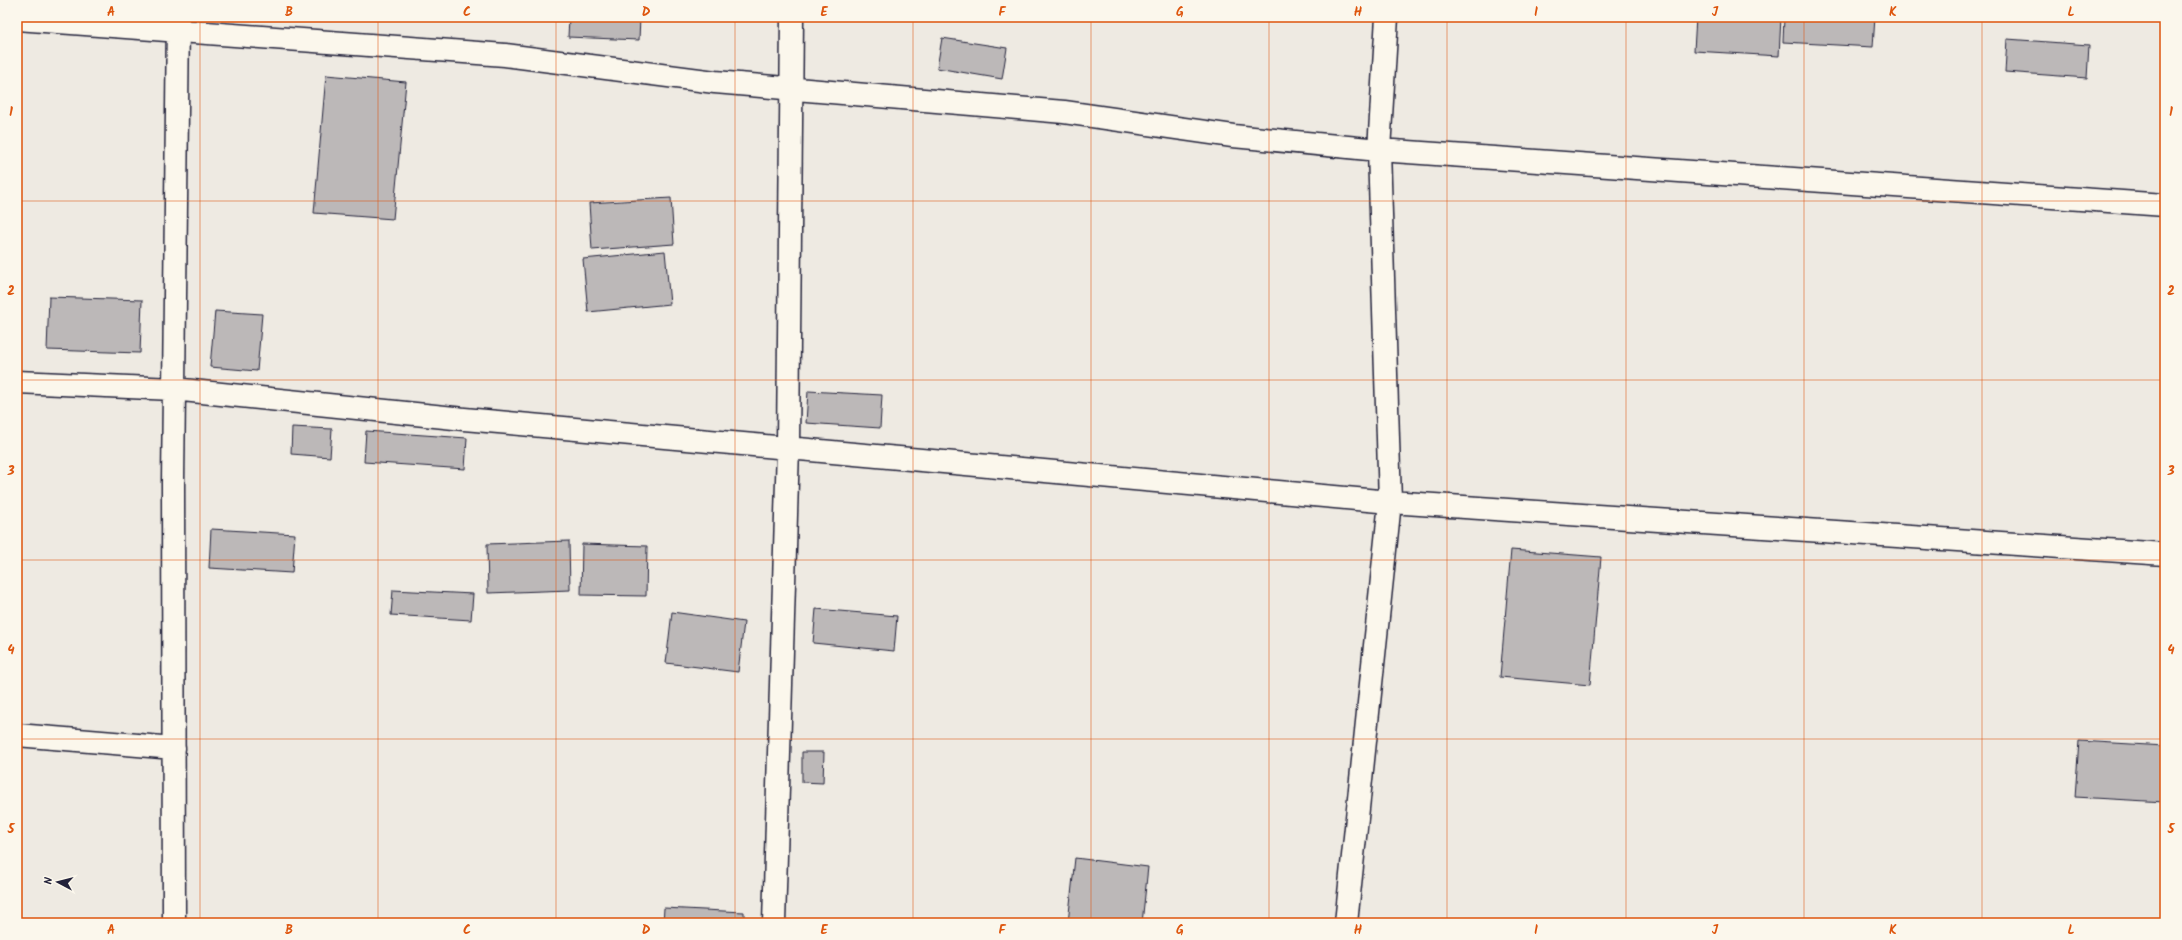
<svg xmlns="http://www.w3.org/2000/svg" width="2182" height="940" font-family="Kalam,sans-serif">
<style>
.building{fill:#bcb8b8;stroke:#22223b}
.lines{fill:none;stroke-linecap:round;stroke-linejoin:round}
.minor-casing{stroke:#22223b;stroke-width:25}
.minor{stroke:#fbf7ec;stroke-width:22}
.grid{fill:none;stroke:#de560e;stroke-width:1;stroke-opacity:0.55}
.neatline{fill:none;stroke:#de560e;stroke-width:1.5}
.grid-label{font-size:13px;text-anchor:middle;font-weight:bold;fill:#de560e}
</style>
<rect width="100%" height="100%" fill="#eeeae2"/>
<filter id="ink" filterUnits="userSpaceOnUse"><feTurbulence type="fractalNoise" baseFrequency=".025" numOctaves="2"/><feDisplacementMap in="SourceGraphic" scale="8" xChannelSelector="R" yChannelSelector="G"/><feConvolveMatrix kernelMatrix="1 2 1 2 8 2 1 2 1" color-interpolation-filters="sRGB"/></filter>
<g filter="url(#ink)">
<path class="building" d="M569,17H640L639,40L568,37Z
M1696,17H1781L1779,56L1694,51Z
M1784,17H1875L1873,47L1783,42Z
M942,38L1007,48L1002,79L937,68Z
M2007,39L2089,45L2087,78L2005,72Z
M326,75L406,82L393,219L314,213Z
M671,198L674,244L592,250L589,203Z
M665,251L670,304L588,312L583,259Z
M49,297L142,300L140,353L47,350Z
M215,311L262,314L257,371L210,367Z
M808,391L882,395L880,428L806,423Z
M292,427L332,429L330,457L291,454Z
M366,431L467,438L465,469L364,462Z
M211,529L295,534L292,573L209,568Z
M569,541L570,590L488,593L487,544Z
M582,544L647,546L646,596L581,595Z
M1511,550L1601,557L1590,685L1500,677Z
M393,590L473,594L471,620L391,615Z
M816,609L897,616L894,651L813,643Z
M672,612L744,622L738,672L666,663Z
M2079,741L2165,746V802L2075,797Z
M802,752H824L823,783L802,782Z
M1075,858L1148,867L1142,923H1068Z
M664,908L744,912V923H663Z"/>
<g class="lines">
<defs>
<path id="minor" d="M17,19L505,55L715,82L1064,112L1233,136L1379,150L2165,205
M17,382L173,389L464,419L1390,502L2165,554
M17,735L174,748
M174,923L173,483L178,17
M774,923L788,447L792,17
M1346,923L1390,502L1379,150L1387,17"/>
</defs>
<use href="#minor" class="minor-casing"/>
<use href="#minor" class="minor"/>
</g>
</g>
<path class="grid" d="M200,17V923M378,17V923M556,17V923M735,17V923M913,17V923M1091,17V923M1269,17V923M1447,17V923M1626,17V923M1804,17V923M1982,17V923M17,201H2165M17,380H2165M17,560H2165M17,739H2165"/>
<rect width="2182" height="940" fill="none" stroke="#fbf7ec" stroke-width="44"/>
<g transform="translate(58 882) rotate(277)" stroke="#fbf7ec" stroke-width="3" paint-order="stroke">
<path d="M0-3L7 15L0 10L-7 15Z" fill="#22223b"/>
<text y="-6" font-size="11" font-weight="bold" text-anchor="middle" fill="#22223b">N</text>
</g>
<rect x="22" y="22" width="2138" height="896" class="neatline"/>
<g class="grid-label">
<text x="111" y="16">A</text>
<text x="289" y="16">B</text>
<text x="467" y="16">C</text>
<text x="646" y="16">D</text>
<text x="824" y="16">E</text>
<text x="1002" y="16">F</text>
<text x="1180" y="16">G</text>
<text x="1358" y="16">H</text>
<text x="1536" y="16">I</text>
<text x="1715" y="16">J</text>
<text x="1893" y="16">K</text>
<text x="2071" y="16">L</text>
<text x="11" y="116">1</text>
<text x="2171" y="116">1</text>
<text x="11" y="295">2</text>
<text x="2171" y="295">2</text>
<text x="11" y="475">3</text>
<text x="2171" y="475">3</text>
<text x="11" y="654">4</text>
<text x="2171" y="654">4</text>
<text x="11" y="833">5</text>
<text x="2171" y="833">5</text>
<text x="111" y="934">A</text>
<text x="289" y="934">B</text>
<text x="467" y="934">C</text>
<text x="646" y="934">D</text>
<text x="824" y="934">E</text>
<text x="1002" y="934">F</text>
<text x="1180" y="934">G</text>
<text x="1358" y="934">H</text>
<text x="1536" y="934">I</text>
<text x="1715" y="934">J</text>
<text x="1893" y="934">K</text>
<text x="2071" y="934">L</text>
</g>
</svg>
